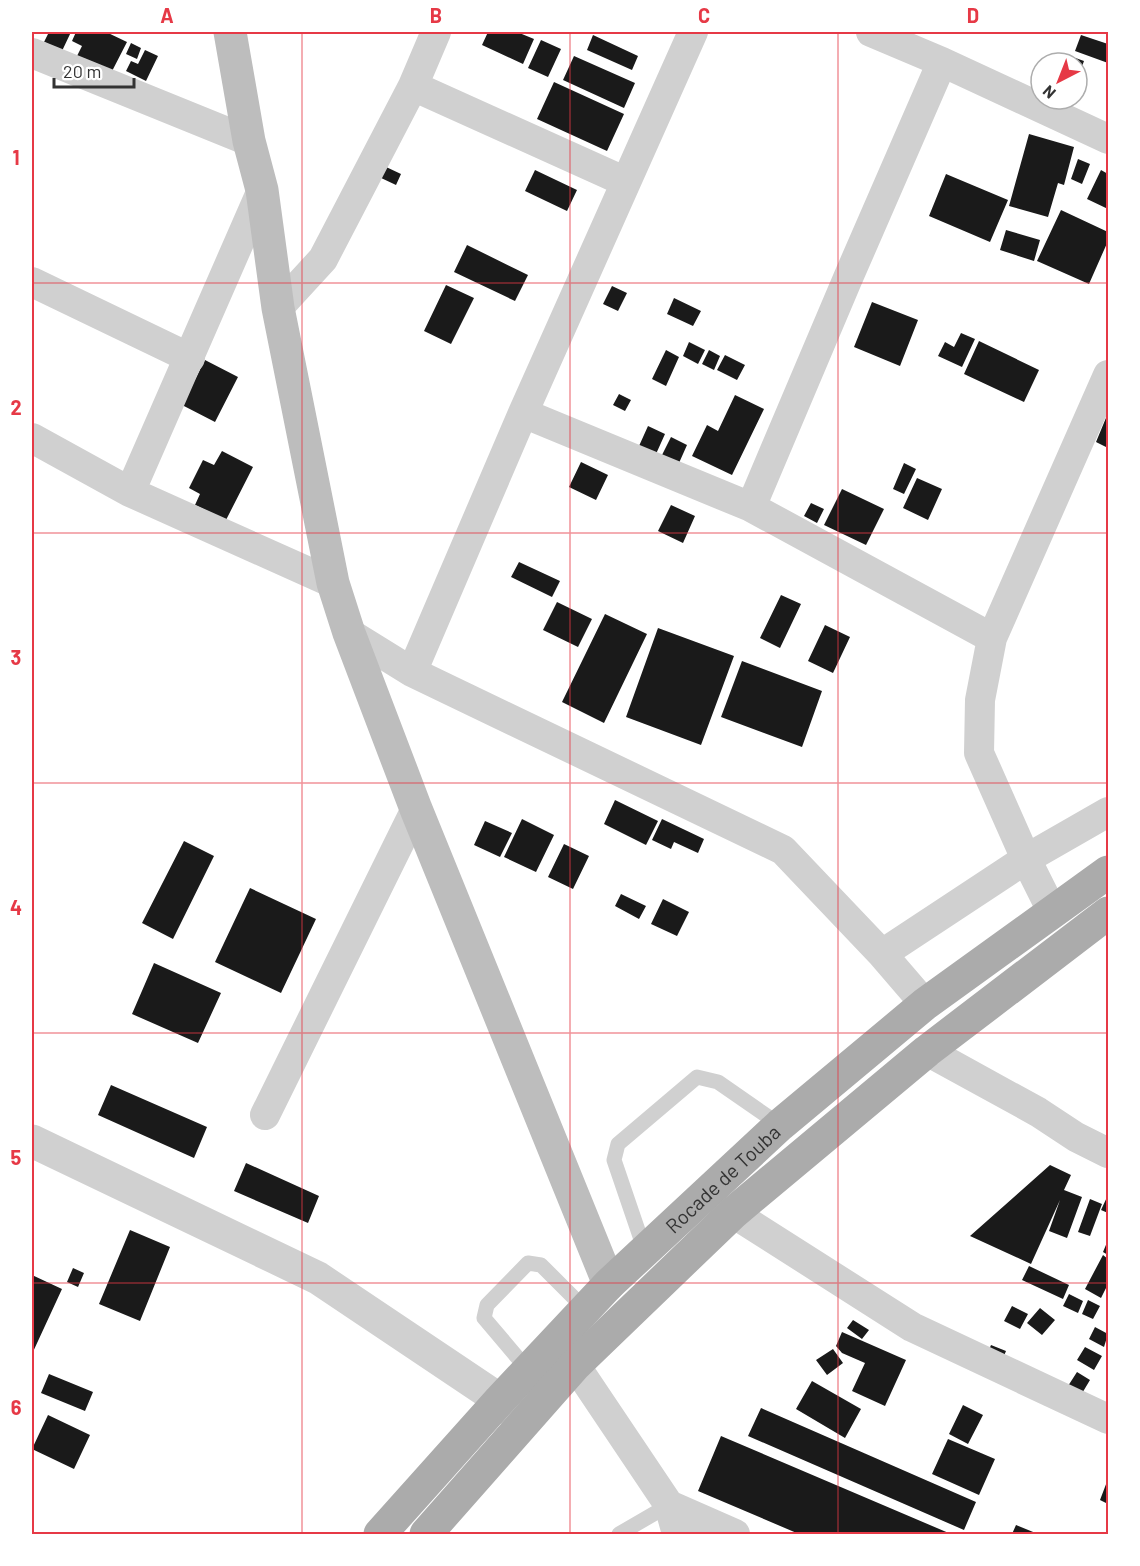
<svg xmlns="http://www.w3.org/2000/svg" width="1140" height="1566" font-family="Barlow,sans-serif">
<style>
.building{fill:#1a1a1a}
.lines{fill:none;stroke-linecap:round;stroke-linejoin:round}
.service{stroke:#d0d0d0;stroke-width:15}
.minor{stroke:#d0d0d0;stroke-width:30}
.tertiary{stroke:#d0d0d0;stroke-width:33}
.secondary{stroke:#bdbdbd;stroke-width:33}
.primary{stroke:#ababab;stroke-width:33}
.grid{fill:none;stroke:#e63946;stroke-width:1.5;stroke-opacity:0.55}
.labels{text-anchor:middle;dominant-baseline:central;stroke-width:6;stroke-linejoin:round;paint-order:stroke}
.street-label{font-size:20px;fill:#333;stroke:#fff}
.neatline{fill:none;stroke:#e63946;stroke-width:2}
.grid-label{font-size:20px;text-anchor:middle;font-weight:bold;fill:#e63946}
</style>
<rect width="100%" height="100%" fill="#fff"/>
<path class="building" d="M49,32H71L62,51L44,42Z
M76,32H106L127,42L108,79L74,62L82,46L72,41Z
M488,32H517L534,39L523,64L482,45Z
M593,35L638,56L632,70L587,50Z
M1081,35L1108,44V63L1075,51Z
M541,40L561,49L548,77L528,68Z
M131,43L141,48L137,59L126,54Z
M145,50L158,56L146,81L126,71L131,61L138,64Z
M574,56L635,83L624,108L563,80Z
M1070,56L1084,61L1077,80V63H1068Z
M554,82L624,114L607,151L537,119Z
M1029,134L1074,147L1064,185L1058,183L1048,217L1009,206Z
M1078,159L1090,164L1082,184L1071,179Z
M384,166L401,174L396,185L379,177Z
M535,170L577,190L567,211L525,191Z
M1101,170L1108,174V209L1087,199Z
M946,174L1008,200L990,242L929,216Z
M1061,210L1108,232V241L1089,284L1037,261Z
M1006,230L1040,240L1034,261L1000,250Z
M467,245L528,275L515,301L454,272Z
M446,285L474,298L451,344L424,331Z
M612,286L627,293L618,311L603,304Z
M674,298L701,311L693,326L667,314Z
M872,302L918,320L900,366L854,347Z
M961,333L975,339L962,367L938,356L945,342L954,347Z
M979,341L1039,370L1024,402L964,374Z
M689,342L705,350L698,364L683,356Z
M666,350L679,357L666,386L652,379Z
M709,350L720,356L714,370L702,364Z
M725,355L745,365L737,380L717,370Z
M205,360L238,377L215,422L182,405Z
M619,394L631,400L625,411L613,405Z
M735,395L764,409L732,475L692,456L707,425L718,431Z
M1108,413V448L1096,442Z
M648,426L665,434L656,454L639,446Z
M671,437L687,445L679,463L662,455Z
M222,451L253,467L226,520L195,505L200,494L189,488L203,460L214,465Z
M581,462L608,475L596,500L569,487Z
M904,463L916,469L904,494L893,489Z
M917,478L942,489L928,520L903,508Z
M842,489L884,509L866,545L824,525Z
M811,503L824,509L817,523L804,516Z
M671,505L695,516L683,543L658,531Z
M519,562L560,581L552,597L511,577Z
M781,595L801,604L780,648L760,638Z
M557,602L592,619L578,647L543,630Z
M605,614L647,634L604,723L562,702Z
M825,625L850,637L833,673L808,661Z
M658,628L734,656L701,745L626,717Z
M742,661L822,691L802,747L721,717Z
M615,800L658,821L646,845L604,824Z
M522,819L554,835L536,872L504,857Z
M662,819L704,839L698,853L674,842L671,849L652,840Z
M485,821L512,833L500,857L474,845Z
M184,841L214,856L173,939L142,923Z
M564,844L589,856L573,889L548,877Z
M250,888L316,919L281,993L215,962Z
M621,894L646,906L639,919L615,906Z
M663,899L689,912L677,936L651,924Z
M154,963L221,993L198,1043L132,1014Z
M111,1085L207,1127L194,1158L98,1115Z
M246,1163L319,1196L308,1223L234,1191Z
M1050,1165L1071,1175L1064,1190L1082,1197L1067,1238L1049,1231L1060,1200L1031,1264L970,1236Z
M1108,1195V1213L1101,1210Z
M1090,1199L1102,1204L1090,1236L1078,1232Z
M130,1230L170,1247L140,1321L99,1304Z
M1108,1240V1255L1103,1252Z
M1103,1255L1108,1259V1284L1101,1298L1085,1289Z
M1029,1266L1069,1285L1063,1299L1022,1280Z
M73,1268L84,1273L78,1287L67,1282Z
M32,1275L62,1289L32,1354Z
M1069,1294L1083,1301L1078,1313L1063,1306Z
M1088,1300L1100,1306L1093,1319L1082,1314Z
M1012,1306L1028,1314L1020,1329L1004,1321Z
M1040,1308L1055,1320L1042,1335L1027,1323Z
M853,1320L869,1330L862,1339L847,1328Z
M1095,1327L1108,1334L1104,1347L1089,1339Z
M842,1332L906,1360L885,1406L852,1391L865,1363L842,1353L836,1346Z
M991,1345L1006,1351L1001,1363L986,1357Z
M1085,1347L1102,1356L1094,1370L1077,1360Z
M833,1349L843,1363L827,1375L816,1360Z
M1077,1372L1090,1380L1081,1395L1068,1386Z
M49,1374L93,1392L85,1411L41,1393Z
M812,1381L861,1409L845,1438L796,1409Z
M963,1405L983,1415L968,1444L949,1434Z
M761,1408L976,1502L964,1530L748,1436Z
M48,1415L90,1435L74,1469L32,1449Z
M721,1436L951,1534H799L698,1491Z
M948,1439L995,1459L979,1495L932,1474Z
M1108,1479V1504L1100,1500Z
M1016,1525L1038,1534H1012Z"/>
<g class="lines">
<path class="service" d="M645,1251L614,1160L618,1144L697,1077L718,1082L780,1125
M528,1370L484,1318L487,1305L528,1263L541,1265L585,1309
M619,1534L669,1505"/>
<path class="minor" d="M871,32L942,62L1108,139
M32,53L249,141
M413,86L626,182
M32,282L190,358
M278,308L323,259L413,86L436,32
M523,413L751,507L992,638
M32,438L130,492L333,583
M130,492L262,190
M751,507L848,278L942,62
M349,633L412,672L783,850L882,954L925,1004
M412,672L523,413L693,32
M1053,913L1026,859L979,753L980,700L992,638L1108,375
M882,954L1026,859L1108,812
M927,1051L1038,1112L1076,1137L1108,1153
M265,1115L416,809
M733,1213L912,1327L1108,1419
M575,1365L669,1505L677,1534
M669,1505L735,1534"/>
<path class="tertiary" d="M32,1141L318,1278L500,1400L521,1419"/>
<path class="secondary" d="M230,32L249,141L262,190L278,308L333,583L349,633L416,809L609,1284"/>
<g class="primary">
<path id="s1" d="M380,1534L500,1400L609,1284L780,1125L925,1004L1108,872"/>
<path d="M426,1534L575,1365L733,1213L927,1051L1108,913"/>
</g>
</g>
<path class="grid" d="M302,32V1534M570,32V1534M838,32V1534M32,283H1108M32,533H1108M32,783H1108M32,1033H1108M32,1283H1108"/>
<g class="labels">
<g class="street-label">
<text stroke="none"><textPath href="#s1" startOffset="494">Rocade de Touba</textPath></text>
</g>
</g>
<rect width="1140" height="1566" fill="none" stroke="#ffffff" stroke-width="66"/>
<g transform="translate(1059 81) rotate(222)"><circle r="28" fill="#ffffff" stroke="#adadad" stroke-width="1.5"/>
<path d="M0-4.5L10 22L0 15L-10 22Z" fill="#e63946"/>
<text y="-9" font-size="16" font-weight="bold" text-anchor="middle" fill="#333333">N</text>
</g>
<path d="M54 78v9h80v-9" fill="none" stroke="#333333" stroke-width="3"/>
<text x="63" y="78" font-size="18" fill="#333333" stroke="#ffffff" stroke-width="4.5" paint-order="stroke">20 m</text>
<rect x="33" y="33" width="1074" height="1500" class="neatline"/>
<g class="grid-label">
<text x="167" y="23">A</text>
<text x="436" y="23">B</text>
<text x="704" y="23">C</text>
<text x="973" y="23">D</text>
<text x="16" y="165">1</text>
<text x="16" y="415">2</text>
<text x="16" y="665">3</text>
<text x="16" y="915">4</text>
<text x="16" y="1165">5</text>
<text x="16" y="1415">6</text>
</g>
</svg>
